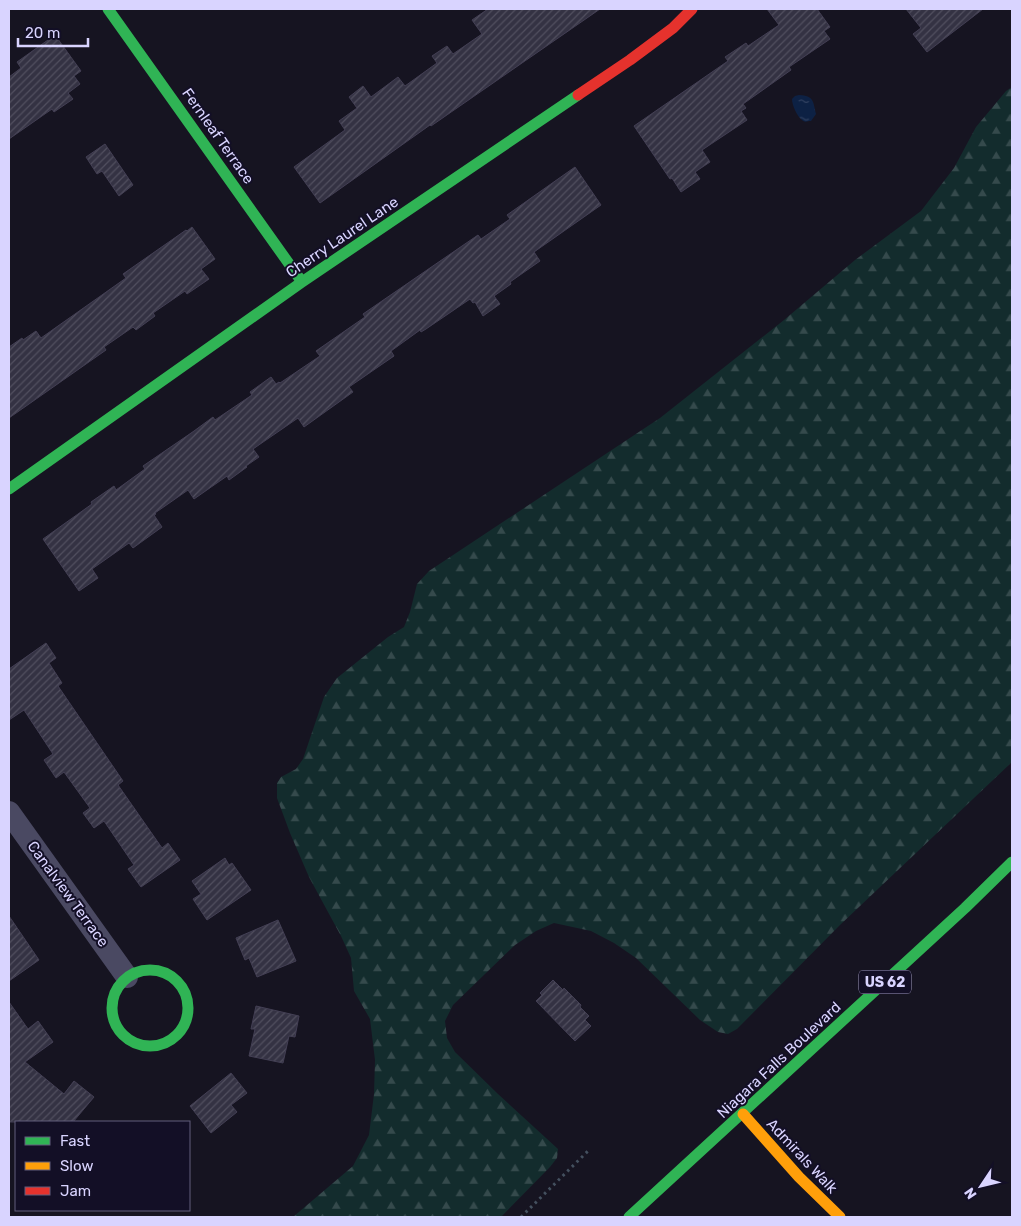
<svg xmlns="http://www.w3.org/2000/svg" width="1021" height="1226" font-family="Rubik,sans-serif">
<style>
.forest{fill:url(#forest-firs)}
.water{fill:url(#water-ripples)}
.building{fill:url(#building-hatch);stroke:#433f54}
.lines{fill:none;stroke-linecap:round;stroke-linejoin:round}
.path{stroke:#44505f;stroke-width:3;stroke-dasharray:2.5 4;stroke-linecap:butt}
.street{stroke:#4a4962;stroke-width:22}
.fast{stroke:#30b455;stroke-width:11}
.slow{stroke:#ff9f0a;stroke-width:11}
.jam{stroke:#e5322d;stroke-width:11}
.labels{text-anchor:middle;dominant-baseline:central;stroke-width:4;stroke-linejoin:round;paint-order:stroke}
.shield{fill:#130f26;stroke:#9e99be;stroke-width:1}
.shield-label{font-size:14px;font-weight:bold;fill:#d9d4ff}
.street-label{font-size:15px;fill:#d9d4ff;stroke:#130f26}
</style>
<defs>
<pattern id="forest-firs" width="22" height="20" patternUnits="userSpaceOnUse" patternTransform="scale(1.25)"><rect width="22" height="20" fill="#132c2d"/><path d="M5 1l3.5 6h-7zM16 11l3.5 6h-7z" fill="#354a4c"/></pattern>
<pattern id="water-ripples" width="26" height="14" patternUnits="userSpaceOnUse" patternTransform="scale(1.25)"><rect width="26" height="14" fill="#0d2144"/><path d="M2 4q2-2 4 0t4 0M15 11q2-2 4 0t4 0" fill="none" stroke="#304060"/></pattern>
<pattern id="building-hatch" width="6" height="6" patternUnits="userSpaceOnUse" patternTransform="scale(1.25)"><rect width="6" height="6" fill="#343243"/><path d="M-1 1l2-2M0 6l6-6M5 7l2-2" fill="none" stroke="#514f5f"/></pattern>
</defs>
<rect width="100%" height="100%" fill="#161421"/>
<path class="forest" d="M1012,87V762L840,925L737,1029L728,1034L718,1032L700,1020L636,958L614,943L591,931L554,923L536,931L515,945L453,1005L445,1021L447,1038L455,1052L498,1094L558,1149L557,1158L550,1167L501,1217H293L353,1166L369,1135L374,1094L375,1060L370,1019L354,991L351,958L341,936L309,877L290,833L277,798V783L281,777L296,769L303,759L324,697L337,678L388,637L404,627L410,612L417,584L429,571L660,418L784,320L855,260L921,211L954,168L976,127L1006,91Z"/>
<path class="water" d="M799,95C814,96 813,101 816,114L811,121C807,121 805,123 802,120C797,116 792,105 792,99L795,96Z"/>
<path class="building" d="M488,9H600L431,126L430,125L320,203L294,167L345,130L339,121L357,108L349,97L363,86L371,97L398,77L405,86L437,63L432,56L447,46L453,54L482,34L472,20Z
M767,9H817L830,27L824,31L830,39L789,67L791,70L743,104L746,108L741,111L747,120L702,150L710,162L695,172L700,179L681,192L672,178L670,179L634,126L728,61L725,57L746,43L748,46L779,25Z
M906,9H983L927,52L913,34L921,28Z
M55,35L81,71L74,76L80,84L68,93L73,99L54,112L52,109L9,139V77L21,68L17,62Z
M105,144L133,185L119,196L102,171L97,174L86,157Z
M575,167L601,205L534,252L540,261L510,282L511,284L494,296L500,304L483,316L475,302L473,303L470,299L426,329L421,332L420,330L391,351L394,356L349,387L353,392L304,427L298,418L253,449L259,457L246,466L247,467L229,480L227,476L194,499L188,490L155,513L156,514L154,515L162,527L133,548L129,543L92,569L98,578L79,591L43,539L92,504L91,502L114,486L116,490L145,469L143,466L194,431L213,417L215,420L252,395L250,392L271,377L276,384L279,382L280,383L320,356L316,351L365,317L363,314L478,235L481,239L510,219L507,215Z
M192,227L215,259L201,269L209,279L187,294L185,291L153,313L155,316L136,330L133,327L104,347L106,350L9,418V347L22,338L23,340L36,331L41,338L126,278L123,274L186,230L187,231Z
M46,643L56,658L49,663L62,683L58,686L123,781L118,785L162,848L168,843L180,860L141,887L128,869L134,865L104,821L94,828L83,813L90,808L64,772L56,778L44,760L53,754L24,710L9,720V669Z
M225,858L229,865L232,863L251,890L207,920L193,899L201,894L192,881Z
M9,916L39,960L9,981Z
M278,920L296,961L257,977L249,958L245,960L236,938Z
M553,980L563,990L564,988L581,1005L580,1007L589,1016L585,1020L591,1026L575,1041L536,1001L542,995L540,993Z
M9,1002L28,1029L38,1021L53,1042L25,1062L64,1094L74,1081L94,1097L73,1122H9Z
M256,1006L299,1016L295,1037L289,1036L283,1063L249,1056L255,1029H251Z
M231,1073L247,1093L231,1105L237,1112L211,1133L190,1106Z"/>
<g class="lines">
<path class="path" d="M521,1217L588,1151"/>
<path class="street" d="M9,812L127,977"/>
<path class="fast" d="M108,9L302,282
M9,489L302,282L578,95
M112 1008a38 38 0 1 1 76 0a38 38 0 1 1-76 0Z
M629,1217L965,908L1012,862"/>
<path class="slow" d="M743,1114L799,1177L840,1217"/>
<path class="jam" d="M578,95L630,60L673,28L692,9"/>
</g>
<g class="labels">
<rect class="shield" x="859" y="970.5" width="52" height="23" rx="4"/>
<g class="shield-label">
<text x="885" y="982">US 62</text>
</g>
<g class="street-label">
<text transform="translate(218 136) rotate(55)">Fernleaf Terrace</text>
<text transform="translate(342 237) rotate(-34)">Cherry Laurel Lane</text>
<text transform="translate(68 894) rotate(54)">Canalview Terrace</text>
<text transform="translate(779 1060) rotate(-43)">Niagara Falls Boulevard</text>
<text transform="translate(802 1156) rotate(47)">Admirals Walk</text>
</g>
</g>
<rect width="1021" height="1226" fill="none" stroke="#d9d4ff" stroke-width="20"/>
<rect x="15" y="1121" width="175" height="90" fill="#130f26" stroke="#625e7d"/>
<rect x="25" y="1137" width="25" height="8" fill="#30b455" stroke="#625e7d"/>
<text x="60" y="1146" font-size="15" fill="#d9d4ff">Fast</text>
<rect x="25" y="1162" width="25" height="8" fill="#ff9f0a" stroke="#625e7d"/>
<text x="60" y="1171" font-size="15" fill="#d9d4ff">Slow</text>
<rect x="25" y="1187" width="25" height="8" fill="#e5322d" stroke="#625e7d"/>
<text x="60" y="1196" font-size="15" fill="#d9d4ff">Jam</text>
<g transform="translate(981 1186) rotate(235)" stroke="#130f26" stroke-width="4" paint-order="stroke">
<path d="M0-4L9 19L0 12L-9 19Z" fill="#d9d4ff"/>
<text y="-8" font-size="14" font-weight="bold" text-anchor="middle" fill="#d9d4ff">N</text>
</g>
<path d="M18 38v8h70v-8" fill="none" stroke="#d9d4ff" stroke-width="2.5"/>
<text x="25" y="38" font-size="15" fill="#d9d4ff" stroke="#130f26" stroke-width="4" paint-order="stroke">20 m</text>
</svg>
